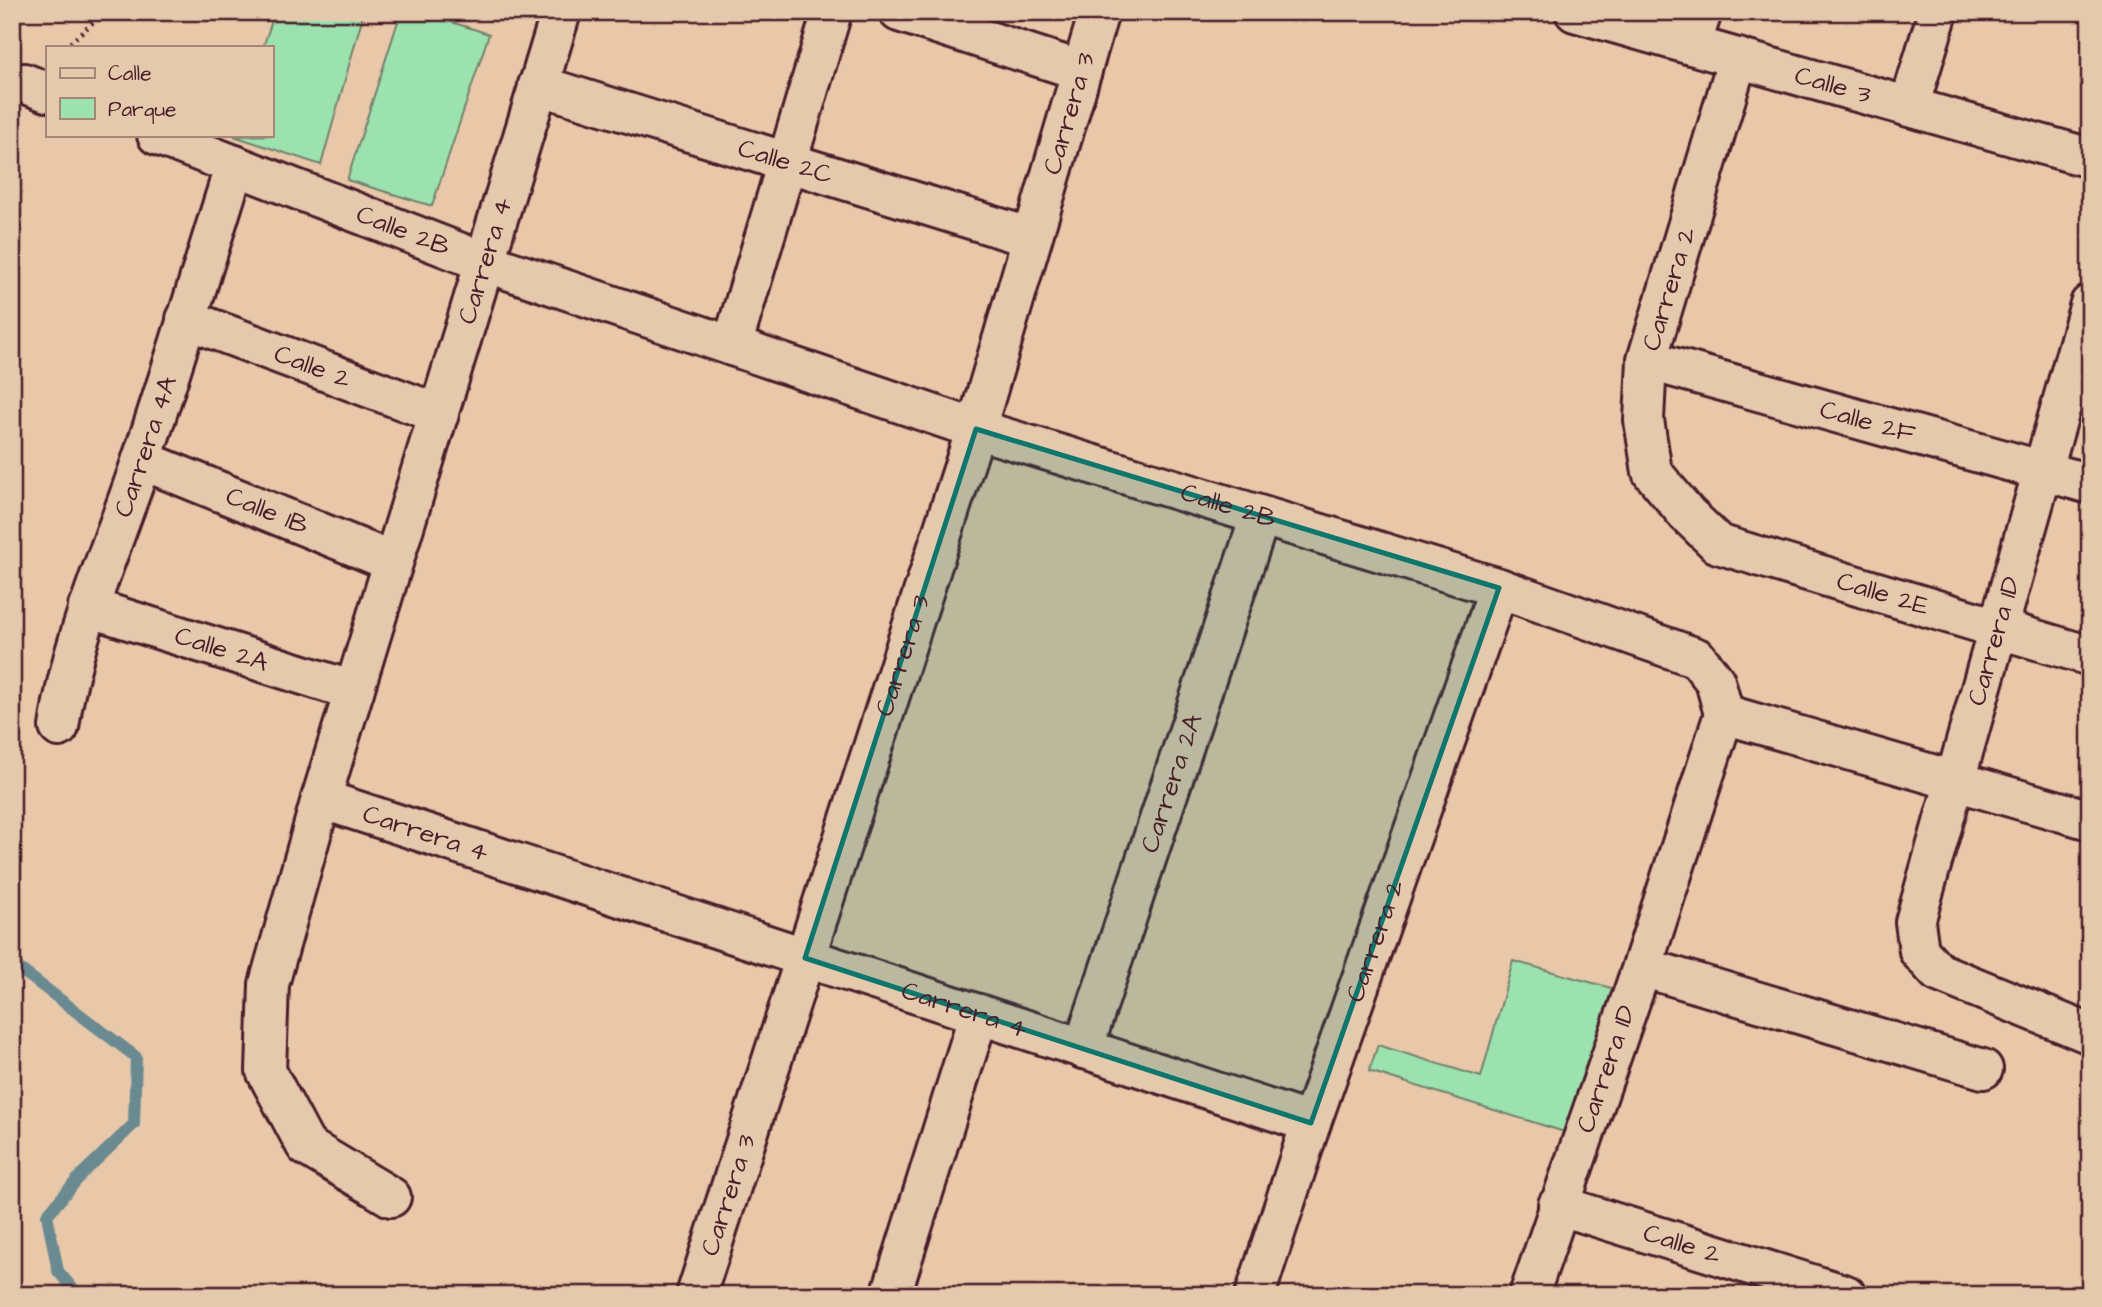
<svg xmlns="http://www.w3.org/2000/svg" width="2102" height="1307" font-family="'Architects Daughter',sans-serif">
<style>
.green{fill:#9be2af;stroke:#72806d;stroke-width:2}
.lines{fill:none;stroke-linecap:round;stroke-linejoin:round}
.stream{stroke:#6a8a92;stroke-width:12}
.minor-casing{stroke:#4a1f2b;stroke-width:44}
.path{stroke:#4a1f2b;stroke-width:4.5;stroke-dasharray:2 5;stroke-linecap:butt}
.minor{stroke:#e5c9ac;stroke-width:38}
.marked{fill:#0f766e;fill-opacity:0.2;stroke:#0f766e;stroke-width:5;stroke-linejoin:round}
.labels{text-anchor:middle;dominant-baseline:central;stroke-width:7;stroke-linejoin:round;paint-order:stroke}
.street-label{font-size:26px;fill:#4a1f2b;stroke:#e5c9ac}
</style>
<rect width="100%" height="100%" fill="#e8c8a8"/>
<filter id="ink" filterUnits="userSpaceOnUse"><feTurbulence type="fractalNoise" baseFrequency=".0143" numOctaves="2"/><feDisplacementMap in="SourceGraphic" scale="14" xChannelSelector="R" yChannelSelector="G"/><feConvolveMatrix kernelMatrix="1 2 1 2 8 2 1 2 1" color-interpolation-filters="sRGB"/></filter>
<g filter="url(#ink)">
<path class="green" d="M275,12H364L321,165L234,136L271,135V47H263Z
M401,12H420L489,34L432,206L347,180Z
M1513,961L1615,989L1571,1134L1369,1071L1378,1045L1481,1077Z"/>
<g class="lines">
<path class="stream" d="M12,963L136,1057L134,1124L82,1174L47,1215L58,1271L78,1295"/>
<defs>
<g id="minor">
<path d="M899,12L1082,71"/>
<path id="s1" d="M1575,12L2090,158"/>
<path d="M1691,45L1702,12"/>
<path id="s2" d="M1738,58L1647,360L1644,420L1652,472L1687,514L1718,544L2090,656"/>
<path d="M24,83L47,92"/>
<path id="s3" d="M538,85L1032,238"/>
<path d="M1909,107L1938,12"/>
<path id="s4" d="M157,135L484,262L732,346L976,429L1499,588L1697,658L1715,681L1724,714L1642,967L1529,1295"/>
<path d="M2090,304L1915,922L1919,951L1938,972L2090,1034"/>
<path id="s5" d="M186,319L439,414"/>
<path d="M732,346L832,12"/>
<path id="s6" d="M1647,360L2090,484"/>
<path id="s7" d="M142,460L393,562"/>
<path id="s8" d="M88,607L354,691"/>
<path d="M1724,714L2090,820"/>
<path id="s9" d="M59,727C72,633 113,548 142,459C175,361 204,263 235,165"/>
<path id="s10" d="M321,799L1311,1123"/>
<path d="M1642,967L1983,1069"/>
<path id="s11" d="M1083,1049L1260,517"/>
<path id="s12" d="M391,1197L306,1146L266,1071L269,984L321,799L561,12"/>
<path id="s13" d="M1558,1205L1846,1295"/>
<path id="s14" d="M696,1295L976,429L1099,12"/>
<path d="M891,1295L979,1014"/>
<path id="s15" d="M1255,1295L1311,1123L1499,588"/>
</g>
</defs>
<use href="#minor" class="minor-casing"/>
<path class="path" d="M65,47L105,12"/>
<use href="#minor" class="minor"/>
</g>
</g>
<path class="marked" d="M976,429L1499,588L1311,1123L805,958Z"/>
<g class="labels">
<g class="street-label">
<text stroke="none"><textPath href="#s1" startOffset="268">Calle 3</textPath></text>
<text stroke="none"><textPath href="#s14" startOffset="1239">Carrera 3</textPath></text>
<text stroke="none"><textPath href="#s3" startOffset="259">Calle 2C</textPath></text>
<text stroke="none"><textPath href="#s4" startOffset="264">Calle 2B</textPath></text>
<text stroke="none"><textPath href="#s12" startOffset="1026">Carrera 4</textPath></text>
<text transform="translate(1669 289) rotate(-73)">Carrera 2</text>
<text stroke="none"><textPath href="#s5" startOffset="135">Calle 2</textPath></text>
<text stroke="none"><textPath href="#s6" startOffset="229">Calle 2F</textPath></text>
<text stroke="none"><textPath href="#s9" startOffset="294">Carrera 4A</textPath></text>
<text stroke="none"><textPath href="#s4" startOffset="1134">Calle 2B</textPath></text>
<text stroke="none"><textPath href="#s7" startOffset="135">Calle 1B</textPath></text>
<text stroke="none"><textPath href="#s2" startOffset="698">Calle 2E</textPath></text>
<text transform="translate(1994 641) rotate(-74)">Carrera 1D</text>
<text stroke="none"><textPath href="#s8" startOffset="140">Calle 2A</textPath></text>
<text stroke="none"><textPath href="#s14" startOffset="672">Carrera 3</textPath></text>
<text stroke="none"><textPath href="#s11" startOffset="280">Carrera 2A</textPath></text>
<text stroke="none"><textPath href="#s10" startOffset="110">Carrera 4</textPath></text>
<text stroke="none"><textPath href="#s15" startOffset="374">Carrera 2</textPath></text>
<text stroke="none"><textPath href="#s10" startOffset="677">Carrera 4</textPath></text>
<text transform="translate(1606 1069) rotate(-71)">Carrera 1D</text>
<text stroke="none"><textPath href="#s14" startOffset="105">Carrera 3</textPath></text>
<text stroke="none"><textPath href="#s13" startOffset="130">Calle 2</textPath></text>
</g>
</g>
<rect width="2102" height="1307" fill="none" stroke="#e5c9ac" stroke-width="42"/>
<rect x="21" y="21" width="2060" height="1265" fill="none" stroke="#4a1f2b" stroke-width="2.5" filter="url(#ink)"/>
<rect x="46" y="46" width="228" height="91" fill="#e5c9ac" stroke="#a78578" stroke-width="2"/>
<rect x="60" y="68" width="35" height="10" fill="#e5c9ac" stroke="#a78578" stroke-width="2"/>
<text x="108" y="80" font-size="21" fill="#4a1f2b">Calle</text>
<rect x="60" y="98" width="35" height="21" fill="#9be2af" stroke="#a78578" stroke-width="2"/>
<text x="108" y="116" font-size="21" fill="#4a1f2b">Parque</text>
</svg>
